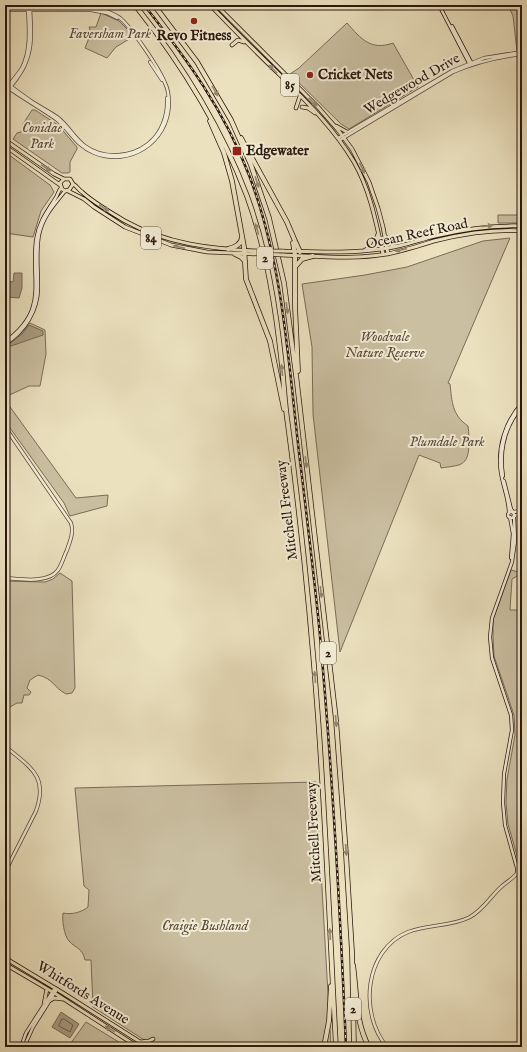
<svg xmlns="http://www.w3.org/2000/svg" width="527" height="1052" font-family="'IM FELL English',serif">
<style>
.green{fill:#cabfa1;stroke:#7a6b57}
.water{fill:#a99c82;stroke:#766753}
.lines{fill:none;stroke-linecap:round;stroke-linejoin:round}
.shore{stroke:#6a5a48;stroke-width:1}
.tertiary-casing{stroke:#5a4a3a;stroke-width:4}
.secondary-casing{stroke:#2a170d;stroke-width:4}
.primary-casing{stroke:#2a170d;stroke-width:4.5}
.motorway-casing{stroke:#2a170d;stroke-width:5.5}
.tertiary{stroke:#f2ecd5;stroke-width:2.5}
.secondary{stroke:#f2ecd5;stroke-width:2.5}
.primary{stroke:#ebe1bf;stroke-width:3}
.motorway{stroke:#ebe1bf;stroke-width:4}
.rail-casing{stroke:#2a170d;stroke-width:2.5}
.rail{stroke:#f2ecd5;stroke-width:1;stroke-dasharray:3;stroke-linecap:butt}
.primary-bridge-casing{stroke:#2a170d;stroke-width:4.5;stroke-linecap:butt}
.primary-bridge{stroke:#ebe1bf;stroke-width:3}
.oneway{fill:#94866f}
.poi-dot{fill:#8f2418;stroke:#f2ecd5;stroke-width:1.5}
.labels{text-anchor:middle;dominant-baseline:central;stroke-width:4;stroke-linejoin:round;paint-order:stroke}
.shield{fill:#f2ecd5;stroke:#665749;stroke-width:1}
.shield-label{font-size:13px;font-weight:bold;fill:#2a170d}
.park-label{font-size:14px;font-style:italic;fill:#5a4939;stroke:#f2ecd5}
.poi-label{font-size:14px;font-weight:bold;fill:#2a170d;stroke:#f2ecd5;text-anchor:start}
.street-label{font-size:14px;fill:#2a170d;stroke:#f2ecd5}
</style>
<rect width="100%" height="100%" fill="#ebe1bf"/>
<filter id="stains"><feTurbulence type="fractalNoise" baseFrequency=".005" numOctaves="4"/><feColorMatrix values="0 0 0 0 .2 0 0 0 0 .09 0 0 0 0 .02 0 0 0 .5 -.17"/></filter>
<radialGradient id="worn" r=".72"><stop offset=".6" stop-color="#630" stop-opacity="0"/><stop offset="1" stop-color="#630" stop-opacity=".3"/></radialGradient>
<path class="green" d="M508,5H522V50L517,51L513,16Z
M101,13L119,21L132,34L131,38L116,47L107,58L85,48L91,33L89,27H96Z
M347,23C361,39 371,51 393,43L418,87L349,129L341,124L290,74L299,68Z
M32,110H35L58,125L77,147V149L70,162V172L68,173H62L13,139L17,133L21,132L23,124Z
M5,152L50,185L54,192L41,211L33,237L5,233Z
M498,215H522V223H498Z
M510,238L448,383L450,384C452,402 452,415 468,426C469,433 469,439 469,445C468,467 460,465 441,468L440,463L419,455L340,652L313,414L312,347L302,284L365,275L407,267L483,241Z
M30,323L45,330L46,354L40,386H29L5,397V347L17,338Z
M5,400L76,498L108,495L107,506L70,516L64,503L5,421Z
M511,570L522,573L512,579L510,610H521V620H522V865L520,866L508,824L506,802L507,779L515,735L514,715L494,656L493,637V620Z
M60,573L72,581L75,688L72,693L66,694C53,687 54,679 38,675L30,680L27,688L31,692L29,695H24L22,703H17L10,707L5,698V581L45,582L53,579Z
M316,782L331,1047H155L93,1007L91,960H85C82,947 76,949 69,941C64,935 62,921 63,913C72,915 82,912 88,907L89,890L84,886L75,788Z
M86,1022L127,1047H68Z"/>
<path class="water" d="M14,273H22V288L19,298L6,297L8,281L13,282Z
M29,325L43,331V335L8,347V345L22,334Z
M61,1012L79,1024L70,1038L52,1027Z"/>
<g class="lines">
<path class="shore" d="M62,1019H64L73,1025L70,1032L59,1026Z"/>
<defs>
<path id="tertiary" d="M5,8H95C104,10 113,13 120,18C132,28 159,68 165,83C168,89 169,97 169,104C168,143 129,167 94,153C76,146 70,130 56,119C40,108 23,98 7,87
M5,10H91L107,13L117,18
M150,62L162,80
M9,85C17,91 25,97 34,103C42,108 50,112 57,117C68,125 74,138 85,146C103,159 130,158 148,144C162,133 168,115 167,98
M5,90C10,83 17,76 22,68C31,50 29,29 28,9
M5,94C12,84 22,74 26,62C33,46 31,26 30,8
M338,138L452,71L484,58L522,52
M340,140L453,72C476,62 497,57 522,54
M5,427L71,523C74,533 70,541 67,550C64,556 62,564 58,570C48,584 20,579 5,578
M513,512L522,511
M514,516L522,513
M5,746C29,767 49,775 36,811L5,872
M387,1047C359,1014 364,950 408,932C428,924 451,927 470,917C484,909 490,897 501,887C506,882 513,879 517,873"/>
<path id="secondary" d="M439,5L470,65
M452,26L472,64
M5,342C49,310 31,284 36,240C39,222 46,213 55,199C58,195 58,191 61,188
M5,344C25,331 39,310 38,285C38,269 36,251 39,235C43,216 54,205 65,191
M503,476C499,450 505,426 522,406
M504,481L511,509L513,512
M508 515a3 3 0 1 1 6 0a3 3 0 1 1-6 0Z
M509,513C509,500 503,486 501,473C497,448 505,422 522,403
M514,516L515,541L512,562L492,618L490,637L492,658L511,715L512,730L504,774L503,803L505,825L517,868V874L522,879
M510,517L513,534L511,558
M518,868L522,872
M21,1047L26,1033L55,988
M24,1047L33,1027L57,989"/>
<path id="primary" d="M210,5C234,30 258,54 283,78C309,104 335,130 354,162C370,190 376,222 383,254
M216,5L318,107L338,130L352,149L369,182L378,208L383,227L388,254
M232,45L238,40L244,42
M302,107L308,108L315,113
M296,108L300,96
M336,126L347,132
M5,140L54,174L64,179H70L73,184C77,186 78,189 82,192C94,203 110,212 125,221C166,244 212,249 258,251
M5,146L60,185
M64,179L60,183L62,189L65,191L69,190L73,184
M68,191L84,199L94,207L125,227L171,245L207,252L259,254
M386,237L388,242L395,247
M365,250L373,246L378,234
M282,251C317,252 353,254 388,248C404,246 419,240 435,236C464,229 492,225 522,226
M283,255C317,256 353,260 387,254C403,251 418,246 434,241C463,234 492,229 522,231
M5,958L63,993L148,1047
M5,964L56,994L138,1047
M49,1001L54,998L62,999
M44,1004L47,989
M140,1042L149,1041L153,1039"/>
<path id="motorway" d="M135,5C181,63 221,127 247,196C267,251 276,309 282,366C284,386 285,406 288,425C301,522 311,619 318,717C326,827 330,937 336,1047
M154,5L197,62L231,120L251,165L269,218L284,283L297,383L336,720L346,854L352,952L354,1047
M210,121L224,153L232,181L244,247L246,279L270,341L284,409
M241,138L287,222L295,241L300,252
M293,243L295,255V306L298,371
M228,249C235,247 241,245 242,237
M235,254L241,257L245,261
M295,267L302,259L313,256
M353,965C357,992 355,1022 369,1047
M324,1047L329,1021L331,986"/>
</defs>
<use href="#tertiary" class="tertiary-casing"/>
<use href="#secondary" class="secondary-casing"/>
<use href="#primary" class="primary-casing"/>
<use href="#motorway" class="motorway-casing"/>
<use href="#tertiary" class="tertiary"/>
<use href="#secondary" class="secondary"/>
<use href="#primary" class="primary"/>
<use href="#motorway" class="motorway"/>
<defs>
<path id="rail" d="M144,5C187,59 224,110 249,175C283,264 288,359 299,452C306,510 313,567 319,625C332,765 340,906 346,1047"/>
</defs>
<use href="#rail" class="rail-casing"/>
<use href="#rail" class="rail"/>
<defs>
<path id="primary-bridge" d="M258,251H282
M259,254L283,255"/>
</defs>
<use href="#primary-bridge" class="primary-bridge-casing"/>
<use href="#primary-bridge" class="primary-bridge"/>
</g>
<defs><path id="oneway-solid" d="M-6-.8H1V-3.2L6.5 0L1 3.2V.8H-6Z"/></defs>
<g class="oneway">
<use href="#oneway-solid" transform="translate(273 69) rotate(-135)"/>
<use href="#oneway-solid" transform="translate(215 91) rotate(60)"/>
<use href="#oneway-solid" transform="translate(313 102) rotate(45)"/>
<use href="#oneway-solid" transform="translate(46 168) rotate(35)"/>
<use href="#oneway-solid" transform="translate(362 168) rotate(65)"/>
<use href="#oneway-solid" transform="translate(257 182) rotate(71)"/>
<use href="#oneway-solid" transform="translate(104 208) rotate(33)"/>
<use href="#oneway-solid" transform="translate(487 226) rotate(-5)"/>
<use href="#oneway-solid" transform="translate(257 229) rotate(-106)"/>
<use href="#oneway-solid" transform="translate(179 247) rotate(-167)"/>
<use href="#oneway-solid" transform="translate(401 250) rotate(167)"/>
<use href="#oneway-solid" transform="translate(287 308) rotate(82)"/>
<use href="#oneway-solid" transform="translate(282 370) rotate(-96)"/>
<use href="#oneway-solid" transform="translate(306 462) rotate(83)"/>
<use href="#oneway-solid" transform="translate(321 592) rotate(84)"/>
<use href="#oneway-solid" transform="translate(315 677) rotate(-95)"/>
<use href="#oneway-solid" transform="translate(336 721) rotate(85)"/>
<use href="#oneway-solid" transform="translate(346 850) rotate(86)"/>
<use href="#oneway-solid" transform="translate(330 934) rotate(-93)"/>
<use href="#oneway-solid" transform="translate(110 1029) rotate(-148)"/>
</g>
<g class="poi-dot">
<circle cx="194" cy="21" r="4"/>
<circle cx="310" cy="75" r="4"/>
<rect x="232" y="146" width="10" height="10" rx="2"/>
</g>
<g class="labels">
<g class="shield">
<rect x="281" y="74" width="18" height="22" rx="3"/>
<rect x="141" y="227" width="20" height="22" rx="3"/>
<rect x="257" y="247" width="16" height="22" rx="3"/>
<rect x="320" y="642" width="16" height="22" rx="3"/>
<rect x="345" y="998" width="16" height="22" rx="3"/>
</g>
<g class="shield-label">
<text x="290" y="85">85</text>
<text x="151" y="238">84</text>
<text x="265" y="258">2</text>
<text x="328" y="653">2</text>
<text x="353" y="1009">2</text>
</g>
<g class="park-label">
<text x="110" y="34">Faversham Park</text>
<text x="42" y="128">Conidae<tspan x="42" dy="16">Park</tspan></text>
<text x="385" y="337">Woodvale<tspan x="385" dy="16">Nature Reserve</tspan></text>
<text x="447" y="442">Plumdale Park</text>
<text x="205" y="926">Craigie Bushland</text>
</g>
<g class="poi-label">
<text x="194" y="36" text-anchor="middle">Revo Fitness</text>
<text x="318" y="75">Cricket Nets</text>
<text x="246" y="151">Edgewater</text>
</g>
<g class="street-label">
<text transform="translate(412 84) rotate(-30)">Wedgewood Drive</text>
<text transform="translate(417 234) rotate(-12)">Ocean Reef Road</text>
<text transform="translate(287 510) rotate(-97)">Mitchell Freeway</text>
<text transform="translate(314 832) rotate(-93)">Mitchell Freeway</text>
<text transform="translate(83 993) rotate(32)">Whitfords Avenue</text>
</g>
</g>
<rect width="527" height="1052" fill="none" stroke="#ebe1bf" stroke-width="20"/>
<rect x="6" y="6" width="515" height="1040" fill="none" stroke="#2a170d" stroke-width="2"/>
<rect x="10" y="10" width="507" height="1032" fill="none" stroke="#2a170d"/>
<rect width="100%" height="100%" filter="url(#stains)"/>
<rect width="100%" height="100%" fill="url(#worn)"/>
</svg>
